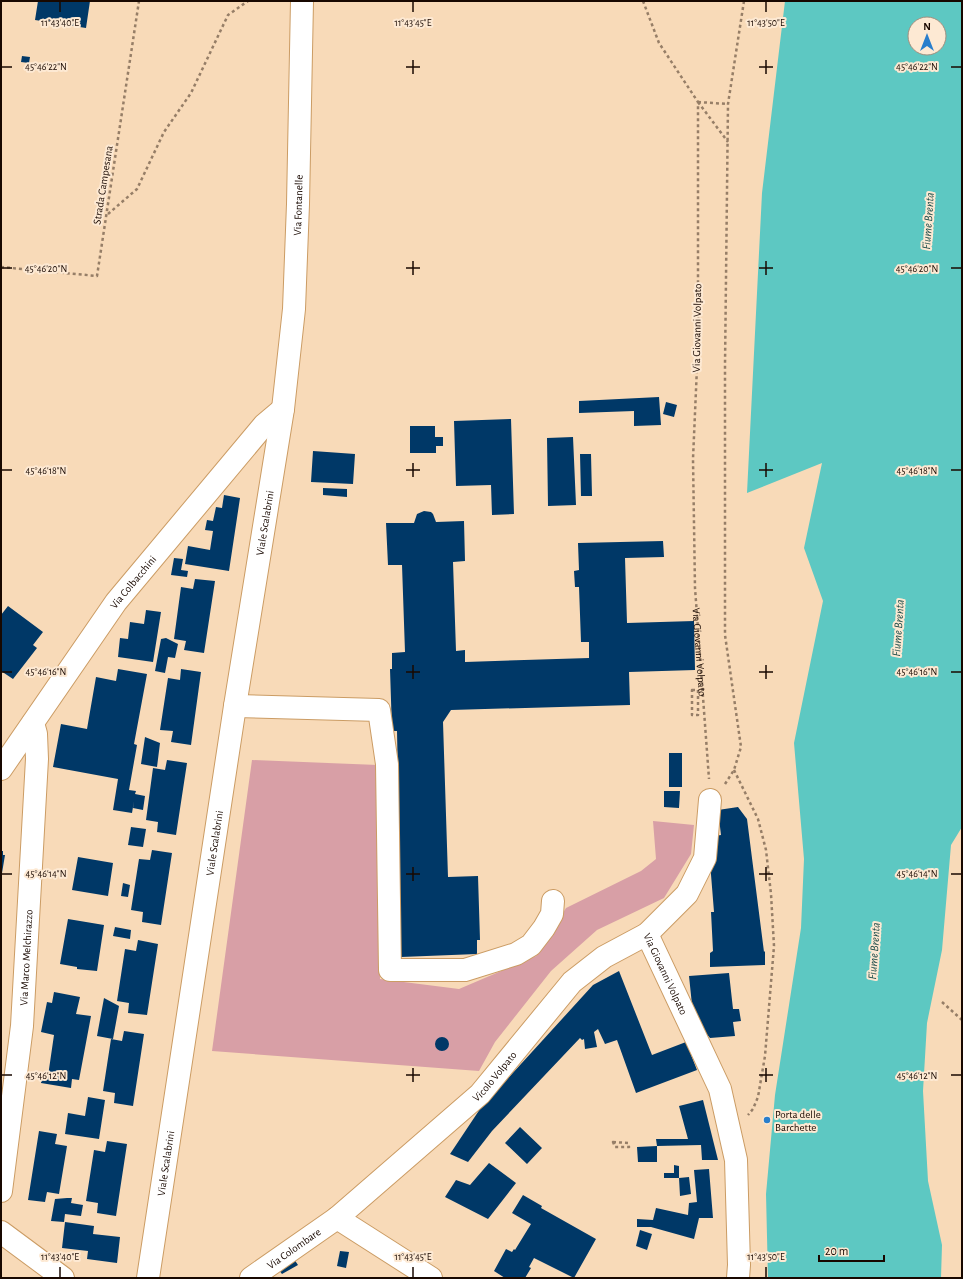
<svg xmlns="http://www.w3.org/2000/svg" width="963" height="1279" font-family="'Alegreya Sans',sans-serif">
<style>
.green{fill:#d89fa6}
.water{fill:#5dc8c2;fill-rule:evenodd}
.building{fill:#003867}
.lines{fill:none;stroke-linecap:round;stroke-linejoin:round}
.minor-casing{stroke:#cb9c64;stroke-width:24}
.path{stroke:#967e67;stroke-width:2.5;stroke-dasharray:3 3;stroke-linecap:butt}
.minor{stroke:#fff;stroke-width:22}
.ticks{fill:none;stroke:#180800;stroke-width:1.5}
.poi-dot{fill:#297ecc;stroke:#fde9d3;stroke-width:1.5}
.labels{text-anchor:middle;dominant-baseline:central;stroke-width:4;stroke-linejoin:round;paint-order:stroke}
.street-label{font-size:11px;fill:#180800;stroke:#fde9d3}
.poi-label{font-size:11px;fill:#180800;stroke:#fde9d3;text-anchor:start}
.water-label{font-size:12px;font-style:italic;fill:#194947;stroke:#fde9d3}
.ticks-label{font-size:10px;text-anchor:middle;fill:#180800;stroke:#fde9d3;stroke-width:4;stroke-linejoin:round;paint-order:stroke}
</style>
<rect width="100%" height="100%" fill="#f8dab8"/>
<path class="green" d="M252,760L378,765L380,979L459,989L536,956L566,908L641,871L656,859L653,821L694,825L691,854L664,898L597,930L551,971L495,1042L479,1071L212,1051Z"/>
<path class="water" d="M785,1H962V827L951,845L942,950L927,1023L923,1091L928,1181L942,1245L941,1278H768L766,1194L775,1095L801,928L804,859L794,743L823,601L804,548L822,463L747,493L762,193ZM915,24H939V48H915Z"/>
<path class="building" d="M38,1H90L86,28L35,20Z
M22,56L30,57L29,63L21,62Z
M659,397L661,425L634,426V411L579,413V401Z
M666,402L677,405L674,417L663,414Z
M511,419L514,514L492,515L491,485L456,486L454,421Z
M410,426H435V437H443V446H436V453H410Z
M573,437L576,505L548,506L547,438Z
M313,451L355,454L353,484L311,482Z
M580,454H591L592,496H581Z
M323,488L347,489V497L323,495Z
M224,495L240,498L229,571L185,564L188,546L210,550L213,531L205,530L207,520L213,521L216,507L222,508Z
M424,511L431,512L433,514L436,522L464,521L465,561L453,562L456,651L465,650V662L589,658V642H581L579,587H575L574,571L579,570L578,543L663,541L664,557L625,558L627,623L694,621L695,670L629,672L630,705L451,710L443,722L448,877L478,876L480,940H477V954L401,957L395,879H400L397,731H392L390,669H392V653L405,652L402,565H388L386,523H414L417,514Z
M174,558L183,559L181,570L188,571L187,577L171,575Z
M195,579L215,581L204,653L184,650L186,641L174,639L181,587L193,589Z
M8,606L43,632L33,645L37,648L13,679L1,671V615Z
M146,610L161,612L153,662L118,657L120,638L128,639L130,622L144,624Z
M166,638L178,644L175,658L168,657L165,673L155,671L161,639Z
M118,669L147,674L134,744L137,745L129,790L136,791L135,794L145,796L143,810L133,808L134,801L132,813L113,810L118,779L53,767L61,724L87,729L96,677L116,681Z
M181,669L201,672L191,745L171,742L173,731L160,730L168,678L180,680Z
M145,737L160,743L157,767L141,764Z
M669,753H682V787H669Z
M167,760L187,763L176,835L157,832L158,822L146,820L153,768L165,770Z
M664,791H680L679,808L664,807Z
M738,807L747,819L764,952L765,951V965L710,967V953L713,951L711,912H714L708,837L721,835L718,810Z
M131,827L146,829L143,847L128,845Z
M152,850L172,853L161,925L142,922L143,912L131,910L139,859L150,860Z
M1,851H3V855H5L2,873Z
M78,857L113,863L108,896L72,890Z
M123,883L130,885L128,897L121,896Z
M68,919L104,925L97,971L77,969V967L60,964Z
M115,927L131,930L130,939L113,936Z
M138,940L158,944L147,1015L128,1013L129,1003L117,1001L125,949L136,951Z
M619,971L652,1055L686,1042L697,1070L636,1093L617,1040L605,1044L598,1029L594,1032L597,1047L585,1049L584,1039L582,1040L580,1038L492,1131L468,1162L450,1154L480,1109L593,985Z
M729,973L733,1009H739L741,1021L733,1022L735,1036L710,1038L698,1024H694L689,976Z
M54,992L80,997L76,1014L91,1016L79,1080L72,1079L71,1088L41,1083L42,1075L48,1076L54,1035L41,1032L47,1002L52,1003Z
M104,998L119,1006L113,1039L97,1036Z
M124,1031L144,1034L133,1106L114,1103L115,1093L103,1091L111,1039L122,1041Z
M435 1044a7 7 0 1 1 14 0a7 7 0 1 1-14 0Z
M88,1097L105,1100L99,1139L65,1134L68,1113L85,1116Z
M703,1100L718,1160H702L701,1145L657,1146V1162H638L637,1147L657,1146L656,1139H688L679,1106Z
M520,1127L542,1148L527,1164L505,1143Z
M39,1131L57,1134L55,1144L67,1146L59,1194L47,1192L45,1202L28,1200Z
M107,1141L127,1144L116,1216L97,1213L98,1203L86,1201L94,1150L105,1152Z
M489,1163L516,1183L488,1219L445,1197L456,1180L470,1185Z
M674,1165L679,1166V1178H664V1173H674Z
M709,1169L713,1218H699L694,1239L651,1227H637V1219L653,1220L656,1208L688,1215L689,1203L697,1202L694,1170Z
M689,1177L691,1194L680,1196L679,1178Z
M523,1195L542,1206L541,1208L596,1239L574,1278L534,1258L529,1267L531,1268L525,1278H505L494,1271L506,1249L512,1252L514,1249L515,1250L531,1224L512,1213Z
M67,1198H72L71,1203L83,1205L81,1216L65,1214L64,1222L51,1221L55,1199Z
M65,1222L94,1226L93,1234L120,1237L117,1263L87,1259L88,1251L62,1248Z
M640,1230L652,1234L647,1250L636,1246Z
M340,1251L349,1252L346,1268L337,1266Z
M294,1259L298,1265L282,1274L278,1269Z"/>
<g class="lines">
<defs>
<g id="minor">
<path d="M235,706L379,710L387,764L390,970H465L516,954L531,945L544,928L552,914L553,901"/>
<path id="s2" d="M1,769L116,602L264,425L283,409"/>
<path id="s3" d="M647,934L720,1089L736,1160L739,1265L738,1278"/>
<path id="s4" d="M1,1191L22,1026L37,759L36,734L33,723"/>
<path d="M337,1218L431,1278"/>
<path d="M1,1232L63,1278"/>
<path id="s5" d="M148,1278L235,706L283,409L294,309L298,204L302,1"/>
<path id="s6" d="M251,1278L337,1218L480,1094L572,982L604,957L647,934L687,894L705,858L710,800"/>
</g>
</defs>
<use href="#minor" class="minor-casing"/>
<g class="path">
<path id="s1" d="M643,1L659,43L698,102V344L693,459L695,588L709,779"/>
<path d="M698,102L728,142"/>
<path d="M698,102L728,104"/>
<path d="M108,214L137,189L164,132L191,93L228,15L248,1"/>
<path d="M1,267L97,276L139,1"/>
<rect x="692" y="690" width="6" height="25"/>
<path d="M734,770L758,819L766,850L771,894L774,946L765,1056L758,1097L753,1109L748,1115"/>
<path d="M725,784L734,770L741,747L725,635V366L728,104L744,1"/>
<path d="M942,1002L962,1020"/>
<path d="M613,1142L628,1143L629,1147H615Z"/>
</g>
<use href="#minor" class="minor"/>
</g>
<path class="ticks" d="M60,2V12M413,2V12M766,2V12M413,60V74M766,60V74M2,67H12M406,67H420M759,67H773M951,67H961M413,261V275M766,261V275M2,268H12M406,268H420M759,268H773M951,268H961M413,463V477M766,463V477M2,470H12M406,470H420M759,470H773M951,470H961M413,665V679M766,665V679M2,672H12M406,672H420M759,672H773M951,672H961M413,867V881M766,867V881M2,874H12M406,874H420M759,874H773M951,874H961M413,1068V1082M766,1068V1082M2,1075H12M406,1075H420M759,1075H773M951,1075H961M60,1267V1277M413,1267V1277M766,1267V1277"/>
<circle class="poi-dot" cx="767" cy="1120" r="4"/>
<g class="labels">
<g class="street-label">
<text transform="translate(103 185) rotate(-81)">Strada Campesana</text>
<text stroke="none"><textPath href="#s5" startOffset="1084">Via Fontanelle</textPath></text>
<text transform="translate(697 328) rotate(-89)">Via Giovanni Volpato</text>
<text stroke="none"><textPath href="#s5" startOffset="764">Viale Scalabrini</textPath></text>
<text stroke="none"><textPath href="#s2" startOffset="229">Via Colbacchini</textPath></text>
<text stroke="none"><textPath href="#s1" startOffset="666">Via Giovanni Volpato</textPath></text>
<text stroke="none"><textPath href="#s5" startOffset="440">Viale Scalabrini</textPath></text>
<text stroke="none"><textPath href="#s4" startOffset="235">Via Marco Melchirazzo</textPath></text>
<text stroke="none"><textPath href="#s3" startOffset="44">Via Giovanni Volpato</textPath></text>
<text stroke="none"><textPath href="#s6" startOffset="317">Vicolo Volpato</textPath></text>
<text stroke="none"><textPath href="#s5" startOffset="116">Viale Scalabrini</textPath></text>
<text stroke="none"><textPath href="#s6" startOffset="52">Via Colombare</textPath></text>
</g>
<g class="poi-label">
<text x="775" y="1114">Porta delle<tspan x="775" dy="13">Barchette</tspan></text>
</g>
<g class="water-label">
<text transform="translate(928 221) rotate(-86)">Fiume Brenta</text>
<text transform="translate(898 628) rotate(-86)">Fiume Brenta</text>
<text transform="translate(874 951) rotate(-86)">Fiume Brenta</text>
</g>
</g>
<g class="ticks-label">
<text x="60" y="26">11°43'40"E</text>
<text x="413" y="26">11°43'45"E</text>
<text x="766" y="26">11°43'50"E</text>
<text x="46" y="70">45°46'22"N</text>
<text x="917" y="70">45°46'22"N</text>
<text x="46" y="272">45°46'20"N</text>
<text x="917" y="272">45°46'20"N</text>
<text x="46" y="474">45°46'18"N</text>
<text x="917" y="474">45°46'18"N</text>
<text x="46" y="675">45°46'16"N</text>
<text x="917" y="675">45°46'16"N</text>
<text x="46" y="877">45°46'14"N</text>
<text x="917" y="877">45°46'14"N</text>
<text x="46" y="1079">45°46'12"N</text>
<text x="917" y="1079">45°46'12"N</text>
<text x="60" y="1260">11°43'40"E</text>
<text x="413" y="1260">11°43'45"E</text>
<text x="766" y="1260">11°43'50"E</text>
</g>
<rect width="963" height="1279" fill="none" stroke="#180800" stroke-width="4"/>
<g transform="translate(927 36)"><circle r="19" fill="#fde9d3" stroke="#a18f7f"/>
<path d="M0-3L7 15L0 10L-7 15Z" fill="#297ecc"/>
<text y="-6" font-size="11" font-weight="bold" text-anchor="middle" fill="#180800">N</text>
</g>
<path d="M819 1255v6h65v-6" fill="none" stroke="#180800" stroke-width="2"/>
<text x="825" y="1255" font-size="12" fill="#180800" stroke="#fde9d3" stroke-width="3" paint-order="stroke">20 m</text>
</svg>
